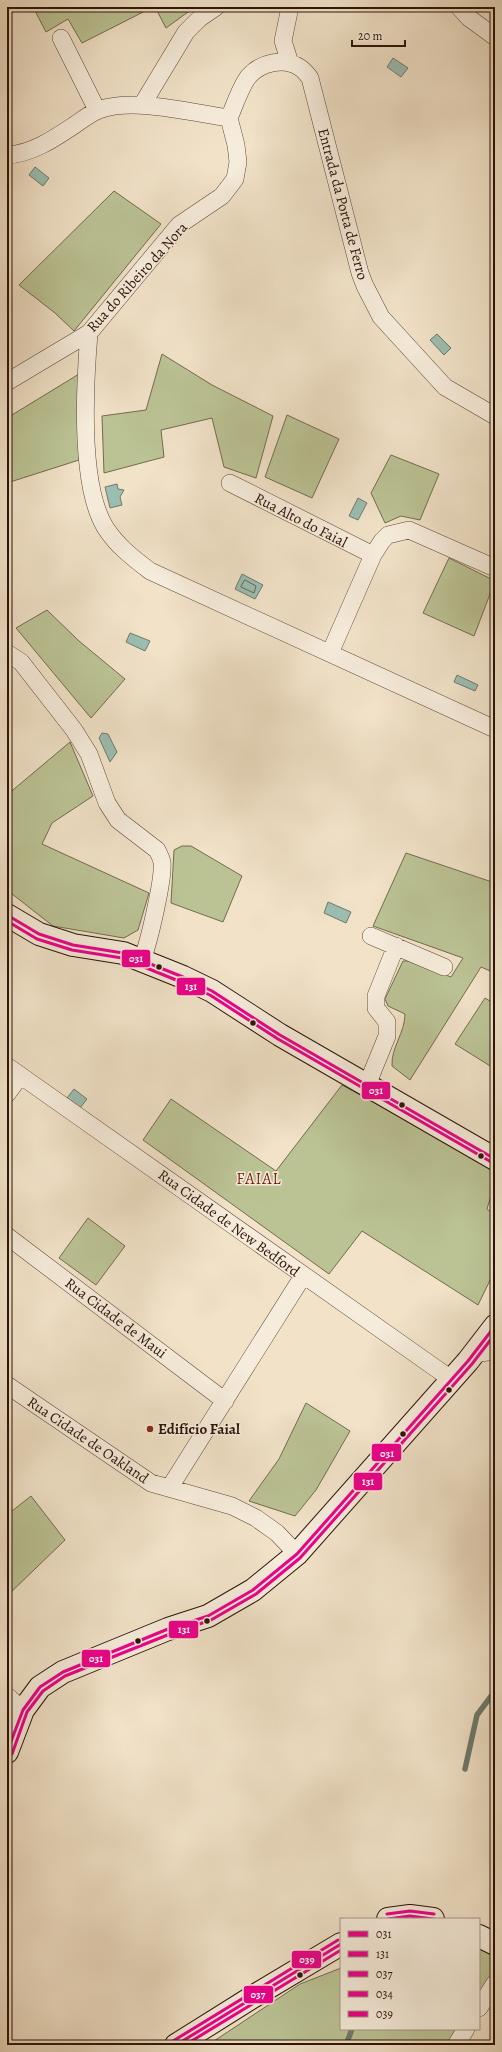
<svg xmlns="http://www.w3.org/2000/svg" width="502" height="2052" font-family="Alegreya,serif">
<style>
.green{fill:#bbc395;stroke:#736b4e}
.water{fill:#9bbeb1;stroke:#6e7a6d}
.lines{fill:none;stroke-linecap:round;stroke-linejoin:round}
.shore{stroke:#63685c;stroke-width:1}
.stream{stroke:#6e7a6d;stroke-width:5.5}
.street-casing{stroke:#5c4737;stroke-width:18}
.secondary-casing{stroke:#2b1307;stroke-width:24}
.street{stroke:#f6ecdb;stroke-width:17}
.secondary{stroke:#f6ecdb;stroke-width:22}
.bus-1-casing{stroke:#f6ecdb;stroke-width:6}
.bus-2-casing{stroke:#f6ecdb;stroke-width:6}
.bus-3-casing{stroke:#f6ecdb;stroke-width:6}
.bus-4-casing{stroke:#f6ecdb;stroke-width:6}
.bus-5-casing{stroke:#f6ecdb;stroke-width:6}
.bus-1{stroke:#ec008c;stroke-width:3}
.bus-2{stroke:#ec008c;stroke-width:3}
.bus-3{stroke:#ec008c;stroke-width:3}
.bus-4{stroke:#ec008c;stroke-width:3}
.bus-5{stroke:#ec008c;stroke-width:3}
.bus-dot{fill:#2b1307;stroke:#f6ecdb;stroke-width:1.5}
.poi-dot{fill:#8f2418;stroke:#f6ecdb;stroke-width:1.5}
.labels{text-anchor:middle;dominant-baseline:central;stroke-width:3;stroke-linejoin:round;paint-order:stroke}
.street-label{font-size:15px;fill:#2b1307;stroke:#f6ecdb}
.poi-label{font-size:15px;font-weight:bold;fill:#2b1307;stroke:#f6ecdb;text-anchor:start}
.neighbourhood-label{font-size:16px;letter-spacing:1px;fill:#7a1f14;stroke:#f6ecdb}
.line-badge{stroke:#f6ecdb;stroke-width:1.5}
.badge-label{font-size:11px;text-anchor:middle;font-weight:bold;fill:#fff}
</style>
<rect width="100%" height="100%" fill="#f1e2c8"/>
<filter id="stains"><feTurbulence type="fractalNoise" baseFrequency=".005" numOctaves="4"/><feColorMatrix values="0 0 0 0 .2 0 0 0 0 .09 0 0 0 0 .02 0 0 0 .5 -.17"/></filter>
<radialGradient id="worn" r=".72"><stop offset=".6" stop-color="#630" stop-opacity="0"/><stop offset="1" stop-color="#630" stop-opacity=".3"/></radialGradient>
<path class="green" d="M33,7H153L82,43L68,19L46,32Z
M155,7H195L166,28Z
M114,191L161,224L74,331L55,313L19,285Z
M162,354L212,385L273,416L256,478L224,467L212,418L161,430L164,457L104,473L102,416L146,410Z
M79,374V460L7,483V418Z
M287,415L339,439L312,498L265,477Z
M391,455L439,474L420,520L401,516L385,523L371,493Z
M449,558L495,581L474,636L423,613Z
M47,610L79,641L125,679L91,718L16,628Z
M70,742L93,796L52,823L42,844L149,893L138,930L124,938L53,926L7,890V795Z
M182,846H191L242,876L223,922L171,903L174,850Z
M406,853L495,883V973L481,967L410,1080L392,1066C391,1047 405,1033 405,1014L388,1006L385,999L403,961H408L451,977L463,958L373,926Z
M485,998L495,1004V1069L455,1044Z
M342,1085L495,1169V1182L487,1209L495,1215V1270L478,1305L362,1231L329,1274L143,1140L171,1099L276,1171Z
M88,1218L125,1246L96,1285L59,1258Z
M306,1403L350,1431L316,1490L295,1516L249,1501L279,1459Z
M31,1496L65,1540L7,1596V1515Z
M479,1949L495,1955V1975L479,2000Z
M341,1968V2029H460L450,2045H208L300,1984Z"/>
<path class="water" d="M393,58L408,68L401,77L387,67Z
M35,167L49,178L43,186L29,175Z
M437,334L451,348L444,355L430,340Z
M117,484L118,489L124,490L120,497L122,505L110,508L105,487Z
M358,498L367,503L358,520L349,516Z
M242,574L263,585L255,599L235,589Z
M130,633L150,641L145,651L126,642Z
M457,675L478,685L475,691L454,682Z
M102,733L108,734L117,752L110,762L99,738Z
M328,902L351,912L346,923L324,913Z
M74,1089L87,1099L80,1108L67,1098Z"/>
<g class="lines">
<path class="shore" d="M245,580L256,586L254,593L241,587Z"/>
<path class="stream" d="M465,1769L477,1715L495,1691
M346,2045L352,2029"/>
<defs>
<path id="street" d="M459,7L469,18L495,37
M61,38L97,110
M290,63L283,41L290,7
M142,105L186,32L200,18L216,7
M229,118C234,107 241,85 249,76C260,63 284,57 299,67C304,70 307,74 310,78L360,273L365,286L381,317L445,387L495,416
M7,155C32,154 55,138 76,124C83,119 91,113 99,110C133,97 193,113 229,118
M89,333C85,382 79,484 105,527C117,546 133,558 150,571L495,729
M7,382L89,333L179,225L222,196L235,179L238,162L236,145L229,118
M230,483L373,555
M7,653L21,662L74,730L89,754L107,803L118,820L157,850C159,854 161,857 162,862C164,878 149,942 142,960
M330,653L373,555L382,541L388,535L409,530L495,568
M371,936L444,967
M7,1066L451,1379
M367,1085L387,1036V1022L376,1008V996L396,946
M7,1094L20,1076
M7,1236L225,1401
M473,1354L495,1351
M7,1385L151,1483L232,1506L256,1518L277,1533L297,1554
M170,1487L303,1276
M7,1696L23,1710
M479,2008L495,1983
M456,2045L466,2029"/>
<path id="secondary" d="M7,915L39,934L73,945L123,953L183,977L212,991L280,1035L495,1159
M7,1752L23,1710L40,1687L63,1672L168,1629L208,1616L253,1590L297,1554L468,1361L495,1326
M388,1919L410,1916L433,1919
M479,1936L495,1944
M176,2045L259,1993L341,1944"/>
</defs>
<use href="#street" class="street-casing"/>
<use href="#secondary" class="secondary-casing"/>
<use href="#street" class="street"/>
<use href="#secondary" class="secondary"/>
<defs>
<path id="bus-1" d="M7,915L39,934L73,945L123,953L183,977L212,991L280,1035L495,1159
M7,1752L23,1710L40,1687L63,1672L168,1629L208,1616L253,1590L297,1554L468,1361L495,1326"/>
<path id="bus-2" d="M7,921L37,939L72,950L122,958L181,982L210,995L278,1039L493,1163
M12,1754L27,1712L43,1691L65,1676L170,1634L211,1620L256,1594L300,1558L472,1364L495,1334"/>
<path id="bus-3" d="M388,1919L410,1916L433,1919
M176,2045L341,1944"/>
<path id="bus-4" d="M185,2045L341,1950"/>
<path id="bus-5" d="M387,1914L410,1911L434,1914
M173,2041L338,1940"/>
</defs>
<use href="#bus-1" class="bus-1-casing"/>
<use href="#bus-2" class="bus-2-casing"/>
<use href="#bus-3" class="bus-3-casing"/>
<use href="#bus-4" class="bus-4-casing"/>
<use href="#bus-5" class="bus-5-casing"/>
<use href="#bus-1" class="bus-1"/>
<use href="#bus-2" class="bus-2"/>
<use href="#bus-3" class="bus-3"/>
<use href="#bus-4" class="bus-4"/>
<use href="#bus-5" class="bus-5"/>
</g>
<g class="bus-dot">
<circle cx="159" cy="967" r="3.5"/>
<circle cx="253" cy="1023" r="3.5"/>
<circle cx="402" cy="1105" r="3.5"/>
<circle cx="481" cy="1156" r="3.5"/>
<circle cx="449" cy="1390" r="3.5"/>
<circle cx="403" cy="1434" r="3.5"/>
<circle cx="207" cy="1621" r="3.5"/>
<circle cx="138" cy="1641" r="3.5"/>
<circle cx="300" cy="1975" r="3.5"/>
</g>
<circle class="poi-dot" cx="150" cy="1429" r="4"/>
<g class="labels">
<g class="street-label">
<text transform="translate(343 204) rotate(75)">Entrada da Porta de Ferro</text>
<text transform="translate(137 277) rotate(-48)">Rua do Ribeiro da Nora</text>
<text transform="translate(301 520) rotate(27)">Rua Alto do Faial</text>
<text transform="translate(229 1223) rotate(36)">Rua Cidade de New Bedford</text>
<text transform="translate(116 1318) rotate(37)">Rua Cidade de Maui</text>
<text transform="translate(88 1440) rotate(34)">Rua Cidade de Oakland</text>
</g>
<g class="poi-label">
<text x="158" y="1429">Edifício Faial</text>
</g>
<g class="neighbourhood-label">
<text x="259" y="1179">FAIAL</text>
</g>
</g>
<g class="line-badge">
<rect x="121" y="949" width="30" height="19" rx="4" fill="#ec008c"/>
<rect x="176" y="977" width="30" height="19" rx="4" fill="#ec008c"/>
<rect x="361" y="1081" width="30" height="19" rx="4" fill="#ec008c"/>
<rect x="371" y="1443" width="31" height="19" rx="4" fill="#ec008c"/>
<rect x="353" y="1472" width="30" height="19" rx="4" fill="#ec008c"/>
<rect x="168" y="1620" width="31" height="19" rx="4" fill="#ec008c"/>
<rect x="81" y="1649" width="30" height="19" rx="4" fill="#ec008c"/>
<rect x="291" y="1950" width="31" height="19" rx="4" fill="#ec008c"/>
<rect x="243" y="1985" width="31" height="19" rx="4" fill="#ec008c"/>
</g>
<g class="badge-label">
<text x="136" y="962">031</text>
<text x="191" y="990">131</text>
<text x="376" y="1094">031</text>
<text x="387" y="1457">031</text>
<text x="368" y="1485">131</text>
<text x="184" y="1633">131</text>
<text x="96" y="1662">031</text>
<text x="307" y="1963">039</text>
<text x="258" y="1998">037</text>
</g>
<rect width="502" height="2052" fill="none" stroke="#f1e2c8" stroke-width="24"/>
<rect x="8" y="8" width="486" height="2036" fill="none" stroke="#2b1307" stroke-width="2"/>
<rect x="12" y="12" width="478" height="2028" fill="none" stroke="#2b1307"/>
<rect x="340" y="1918" width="140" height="112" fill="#f6ecdb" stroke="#a59586"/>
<rect x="348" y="1931" width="20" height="6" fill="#ec008c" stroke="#a59586"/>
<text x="376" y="1938" font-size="12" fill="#2b1307">031</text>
<rect x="348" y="1951" width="20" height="6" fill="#ec008c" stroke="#a59586"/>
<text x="376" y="1958" font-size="12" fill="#2b1307">131</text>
<rect x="348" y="1971" width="20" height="6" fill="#ec008c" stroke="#a59586"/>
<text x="376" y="1978" font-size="12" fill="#2b1307">037</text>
<rect x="348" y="1991" width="20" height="6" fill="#ec008c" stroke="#a59586"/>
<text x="376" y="1998" font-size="12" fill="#2b1307">034</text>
<rect x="348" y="2011" width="20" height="6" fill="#ec008c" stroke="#a59586"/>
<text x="376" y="2018" font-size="12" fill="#2b1307">039</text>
<path d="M352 40v6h53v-6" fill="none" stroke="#2b1307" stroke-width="2"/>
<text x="358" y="40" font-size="12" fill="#2b1307" stroke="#f6ecdb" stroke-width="3" paint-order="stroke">20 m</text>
<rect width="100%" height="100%" filter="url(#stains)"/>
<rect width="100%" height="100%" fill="url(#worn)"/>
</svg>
